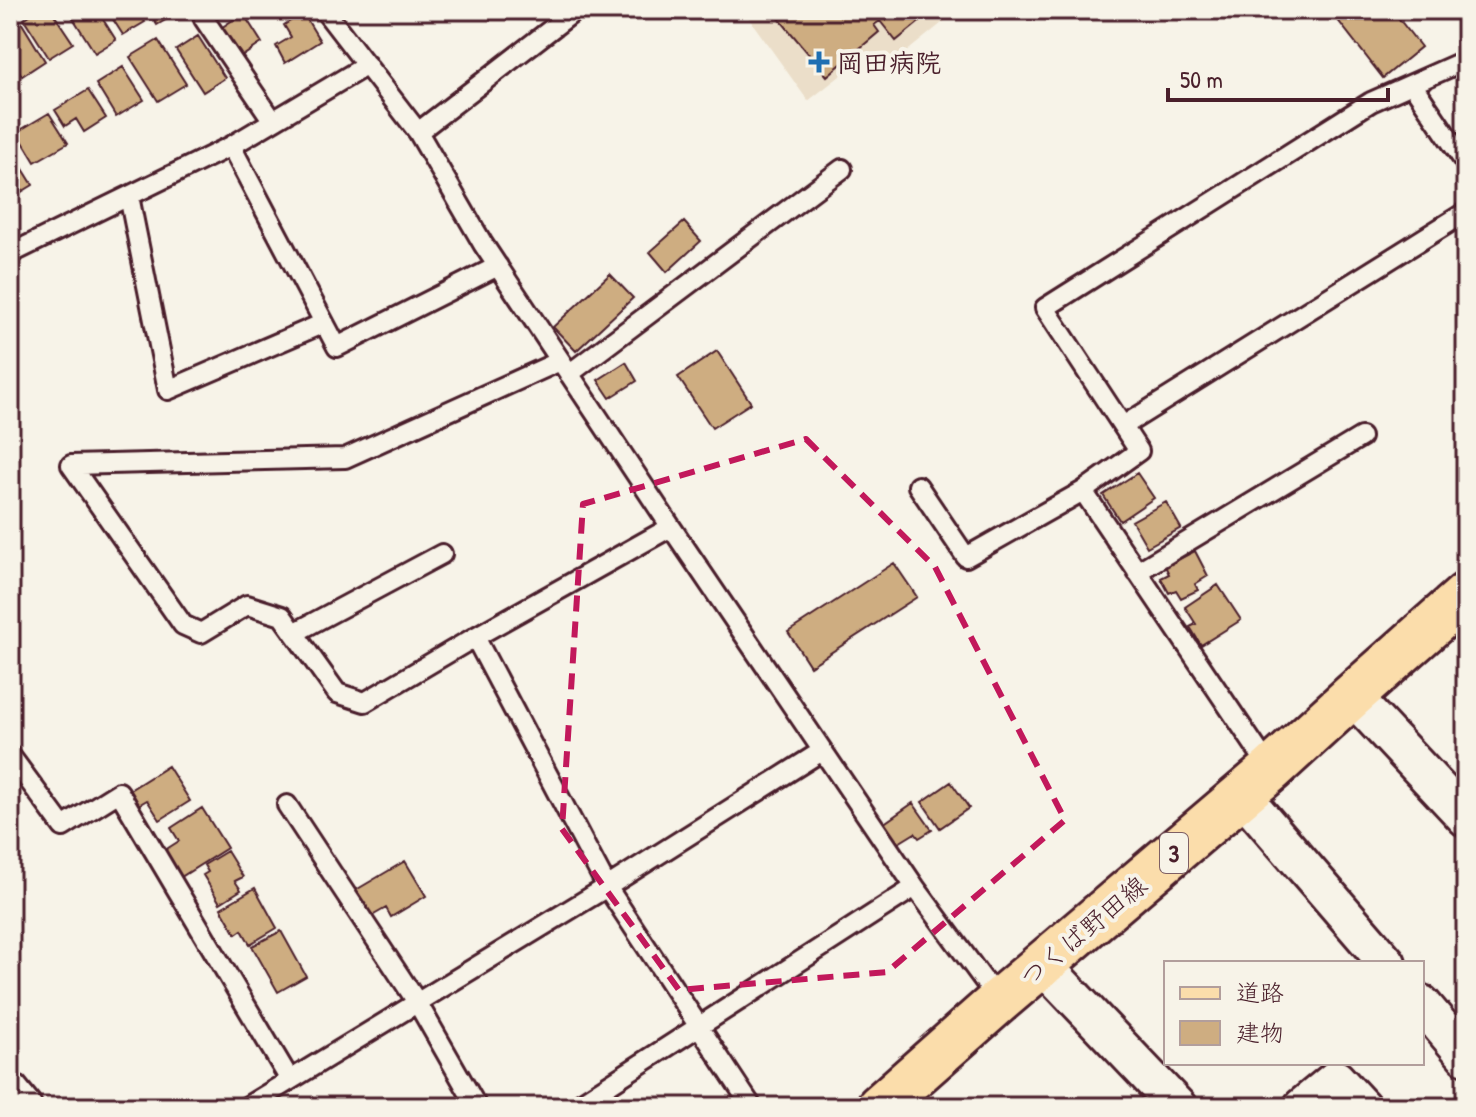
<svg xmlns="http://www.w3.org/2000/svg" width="1476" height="1117" font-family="'Patrick Hand','Klee One',sans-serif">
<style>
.built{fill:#ebdec9}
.building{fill:#cead81;stroke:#4a1f2b;stroke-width:2}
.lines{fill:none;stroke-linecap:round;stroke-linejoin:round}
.lane-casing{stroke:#4a1f2b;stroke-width:24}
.street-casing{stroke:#4a1f2b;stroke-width:42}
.primary-casing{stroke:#4a1f2b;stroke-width:50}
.lane{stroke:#f7f3e8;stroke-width:18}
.street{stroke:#f7f3e8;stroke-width:36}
.primary{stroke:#fbddab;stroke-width:44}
.marked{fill:none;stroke:#c2185b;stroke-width:6;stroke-dasharray:16 10;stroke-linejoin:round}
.poi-dot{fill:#1f6fb2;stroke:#f7f3e8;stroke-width:3}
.labels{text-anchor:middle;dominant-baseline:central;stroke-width:8;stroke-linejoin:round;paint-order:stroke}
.shield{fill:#f7f3e8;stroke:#7e5f64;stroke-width:2}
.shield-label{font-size:24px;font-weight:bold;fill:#4a1f2b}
.poi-label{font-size:26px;font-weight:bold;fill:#4a1f2b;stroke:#f7f3e8;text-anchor:start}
.street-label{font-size:26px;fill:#4a1f2b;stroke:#f7f3e8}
</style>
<rect width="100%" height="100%" fill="#f7f3e8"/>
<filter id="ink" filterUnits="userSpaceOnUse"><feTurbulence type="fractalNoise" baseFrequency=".0125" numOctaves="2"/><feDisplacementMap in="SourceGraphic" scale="16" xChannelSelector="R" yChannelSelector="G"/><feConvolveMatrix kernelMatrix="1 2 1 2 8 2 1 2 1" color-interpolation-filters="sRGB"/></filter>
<g filter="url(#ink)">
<path class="built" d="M743,10H958L884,70L867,55L808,101Z"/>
<path class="building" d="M37,10H51L73,43L49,58L24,19Z
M68,10H97L116,40L95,53Z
M107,10H137L145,22L123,35Z
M148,10H180L181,11L157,25Z
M772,10H934L896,41L880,21L874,25L879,32L827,76Z
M1330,10H1392L1421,47L1383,78Z
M243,13L262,43L241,57L221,28Z
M303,13L320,41L285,63L276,46L291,37L284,25Z
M18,17L45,61L22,76L10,56V22Z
M198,36L225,78L203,92L176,50Z
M158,40L186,84L158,101L130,57Z
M123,67L144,100L116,117L96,84Z
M88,90L106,118L84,132L76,119L65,126L55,110Z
M49,113L68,143L35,162L17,132Z
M20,164L33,185L10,199V169Z
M684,222L701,241L667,272L650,252Z
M610,274L633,298L576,351L553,327Z
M717,351L751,403L712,428L678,377Z
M626,362L637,381L610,398L598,380Z
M1137,473L1154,498L1120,521L1103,495Z
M1166,502L1181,528L1147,547L1132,521Z
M1195,551L1208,576L1195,584L1198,590L1181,598L1176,590L1169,593L1161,578L1169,574L1165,566Z
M894,563L917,597L810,666L788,632Z
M1218,585L1241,620L1201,645L1190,627L1196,624L1185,607Z
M168,766L190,801L160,820L147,800L135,807L125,793Z
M951,782L969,808L940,828L922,802Z
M913,803L932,830L919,838L915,833L897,844L883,824Z
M202,808L227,848L181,877L165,850L179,841L171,828Z
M227,851L243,877L235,881L241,890L220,903L203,875L208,872L204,865Z
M405,861L426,896L391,917L386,908L372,916L356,890Z
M255,888L277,928L250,944L242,930L236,934L221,908Z
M281,931L306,976L278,992L252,946Z"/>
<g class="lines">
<defs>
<path id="lane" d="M324,10L418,132L483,244L671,527L915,887L999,1001
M1462,10L1466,15
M204,19L273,121
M1412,84L1466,164
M418,132L576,10
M231,146L367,65
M129,196L168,390L324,323
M10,254L231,146L337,347L498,266
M569,374L842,169
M1123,426L1466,212
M918,486L966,557L1083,491
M671,527L475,637L607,887L752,1107
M1137,572L1361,437
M294,633L442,554
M475,637L365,702L337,693L282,616L247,605L201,633L183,625L71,465L345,458L560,361
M10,755L63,827L119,792L290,1080
M1271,770L1083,491L1139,451L1045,308L1371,102L1466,60
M287,805L417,1002L477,1107
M246,1107L607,887L822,751
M574,1107L915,887"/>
<path id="street" d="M1352,696L1466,818
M1242,795L1387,963
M1043,965L1178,1107
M1422,1004L1466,1056
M10,1091L23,1107
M1302,1107L1336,1079L1362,1107"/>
<path id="primary" d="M879,1107L999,1001L1271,770L1352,696L1466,595"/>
</defs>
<use href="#lane" class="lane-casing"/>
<use href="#street" class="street-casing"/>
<use href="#primary" class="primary-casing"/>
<use href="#lane" class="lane"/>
<use href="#street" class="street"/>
<use href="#primary" class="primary"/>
</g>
</g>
<path class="marked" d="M806,439L935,567L1065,820L887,972L679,990L562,829L583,504Z"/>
<path class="poi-dot" d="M815 50h8v8h8v8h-8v8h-8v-8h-8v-8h8z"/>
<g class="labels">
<rect class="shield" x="1160" y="833" width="28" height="40" rx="6"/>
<g class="shield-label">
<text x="1174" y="853">3</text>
</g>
<g class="poi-label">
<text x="837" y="62">岡田病院</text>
</g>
<g class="street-label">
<text transform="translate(1083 931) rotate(-40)">つくば野田線</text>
</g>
</g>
<rect width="1476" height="1117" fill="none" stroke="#f7f3e8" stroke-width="40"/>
<rect x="20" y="20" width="1436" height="1077" fill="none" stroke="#4a1f2b" stroke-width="3" filter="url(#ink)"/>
<rect x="1164" y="961" width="260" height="104" fill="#f7f3e8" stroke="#b29e9c" stroke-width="2"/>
<rect x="1180" y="987" width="40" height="12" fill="#fbddab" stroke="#b29e9c" stroke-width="2"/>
<text x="1236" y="1001" font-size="24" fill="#4a1f2b">道路</text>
<rect x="1180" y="1021" width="40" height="24" fill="#cead81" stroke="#b29e9c" stroke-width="2"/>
<text x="1236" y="1041" font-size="24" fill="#4a1f2b">建物</text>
<path d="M1168 88v12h220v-12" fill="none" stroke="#4a1f2b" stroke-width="4"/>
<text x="1180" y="88" font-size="24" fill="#4a1f2b" stroke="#f7f3e8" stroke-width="6" paint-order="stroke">50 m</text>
</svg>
